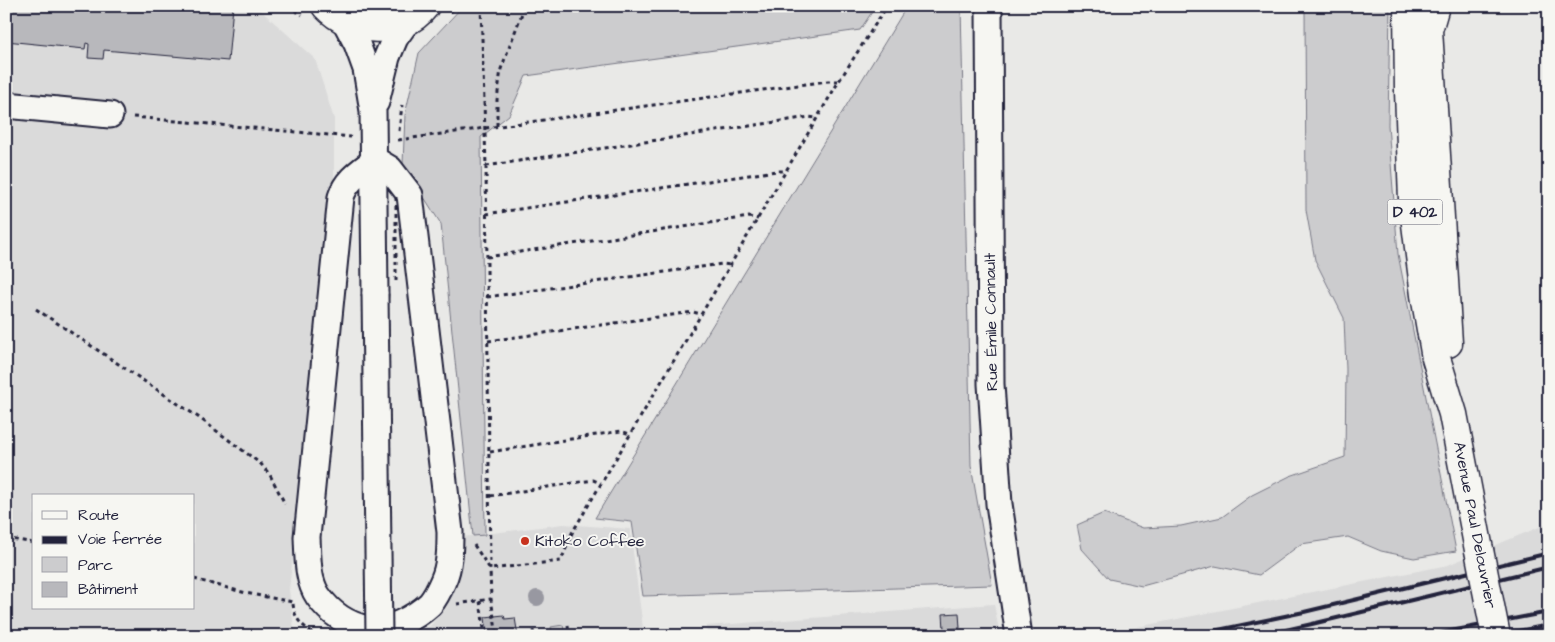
<svg xmlns="http://www.w3.org/2000/svg" width="1555" height="642" font-family="'Architects Daughter',sans-serif">
<style>
.built{fill:#dadada;fill-rule:evenodd}
.green{fill:#ccccce;stroke:#777784}
.building{fill:#b8b8bc;stroke:#22223b}
.lines{fill:none;stroke-linecap:round;stroke-linejoin:round}
.minor-casing{stroke:#22223b;stroke-width:29}
.major-casing{stroke:#22223b;stroke-width:31}
.path{stroke:#22223b;stroke-width:3;stroke-dasharray:4 4;stroke-linecap:butt}
.minor{stroke:#f6f6f2;stroke-width:25}
.major{stroke:#f6f6f2;stroke-width:28}
.rail{stroke:#22223b;stroke-width:4}
.minor-bridge-casing{stroke:#22223b;stroke-width:29;stroke-linecap:butt}
.major-bridge-casing{stroke:#22223b;stroke-width:31;stroke-linecap:butt}
.path-bridge{stroke:#22223b;stroke-width:3;stroke-dasharray:4 4;stroke-linecap:butt}
.minor-bridge{stroke:#f6f6f2;stroke-width:25}
.major-bridge{stroke:#f6f6f2;stroke-width:28}
.tree{fill:#9898a1}
.poi-dot{fill:#c8321e;stroke:#f6f6f2;stroke-width:2}
.labels{text-anchor:middle;dominant-baseline:central;stroke-width:4;stroke-linejoin:round;paint-order:stroke}
.shield{fill:#f6f6f2;stroke:#626272;stroke-width:1}
.shield-label{font-size:15px;font-weight:bold;fill:#22223b}
.street-label{font-size:16px;fill:#22223b;stroke:#f6f6f2}
.poi-label{font-size:16px;fill:#22223b;stroke:#f6f6f2;text-anchor:start}
</style>
<rect width="100%" height="100%" fill="#e9e9e7"/>
<filter id="ink" filterUnits="userSpaceOnUse"><feTurbulence type="fractalNoise" baseFrequency=".02" numOctaves="2"/><feDisplacementMap in="SourceGraphic" scale="10" xChannelSelector="R" yChannelSelector="G"/><feConvolveMatrix kernelMatrix="1 2 1 2 8 2 1 2 1" color-interpolation-filters="sRGB"/></filter>
<g filter="url(#ink)">
<path class="built" d="M6,6L257,7L315,59L334,119V189L289,590L295,636H6ZM34,496H194V608H34Z
M1549,523V636H1092L1448,565Z
M563,524L630,529L644,636H405L430,626L446,608L456,587L460,568L463,537Z
M994,604L1000,636H707L706,626Z"/>
<path class="green" d="M463,6H876L860,30L526,76L509,115L481,137L485,535L473,536L441,224L403,164L405,115L419,53Z
M907,6H961L971,466L992,585L643,596L632,522L595,518Z
M1305,6H1390L1388,125L1398,254L1456,551L1414,558L1381,551L1348,537L1301,544L1259,575L1215,566L1142,586L1109,579L1082,549L1077,525L1104,513L1143,528L1181,526L1222,517L1252,495L1290,476L1345,457L1346,369L1344,318L1315,260L1306,210Z
M563,625L565,636H553L551,627Z"/>
<path class="building" d="M6,6H233L228,61L104,50L103,59L88,58L89,44L86,43L85,49L6,41Z
M959,613L960,628L944,629L943,614Z
M504,615L505,619L515,618L518,636H487L485,617Z"/>
<g class="lines">
<defs>
<path id="minor" d="M989,6L991,384L999,504L1019,636
M345,21L357,44L366,69L373,111L375,294
M376,102L387,57L395,38L407,21
M6,105L110,115
M375,160L390,169L410,195L450,532C450,548 450,566 443,581C440,588 435,598 430,604C416,617 387,633 368,629C348,625 330,613 318,596C307,580 308,556 307,537L341,197C346,180 361,171 375,160Z"/>
<path id="major" d="M326,6C351,33 401,37 425,6
M1408,6L1409,91L1413,200L1425,295L1436,358L1453,414L1479,550
M1435,6L1428,30L1448,343"/>
</defs>
<use href="#minor" class="minor-casing"/>
<use href="#major" class="major-casing"/>
<path class="path" d="M288,6L302,15
M481,6L486,166L490,569L491,599L497,636
M450,12L458,6
M133,117L351,137
M497,126V100L501,69L524,8
M399,131L402,105
M398,140L828,81H839
M486,166L809,117L817,118
M486,214L776,171H786
M487,257L749,217L758,219
M487,297L722,264L730,265
M36,309L198,417L261,464L270,475L285,504
M488,341L693,312L701,314
M490,452L621,431L630,434
M490,496L593,480L601,483
M6,538L34,543
M474,545L490,569L561,561L572,533L839,81L887,6
M194,579L246,593L293,602
M480,601L485,636
M293,604C295,622 303,625 316,636
M457,604L491,599
M568,625L569,636
M533,630L534,636"/>
<use href="#minor" class="minor"/>
<use href="#major" class="major"/>
<path class="rail" d="M1189,636L1304,612L1549,553
M1259,636L1312,624L1549,567
M1425,636L1549,612
M1492,636L1549,625"/>
<defs>
<path id="minor-bridge" d="M375,294L379,636"/>
<path id="major-bridge" d="M1479,550L1496,636"/>
</defs>
<use href="#minor-bridge" class="minor-bridge-casing"/>
<use href="#major-bridge" class="major-bridge-casing"/>
<path class="path-bridge" d="M396,281V194"/>
<use href="#minor-bridge" class="minor-bridge"/>
<use href="#major-bridge" class="major-bridge"/>
</g>
<circle class="tree" cx="537" cy="598" r="8"/>
</g>
<circle class="poi-dot" cx="525" cy="541" r="5"/>
<g class="labels">
<rect class="shield" x="1387.5" y="199.5" width="55" height="25" rx="4"/>
<g class="shield-label">
<text x="1415" y="212">D 402</text>
</g>
<g class="street-label">
<text transform="translate(991 322) rotate(-91)">Rue Émile Connault</text>
<text transform="translate(1475 525) rotate(79)">Avenue Paul Delouvrier</text>
</g>
<g class="poi-label">
<text x="535" y="541">Kitoko Coffee</text>
</g>
</g>
<rect width="1555" height="642" fill="none" stroke="#f6f6f2" stroke-width="25"/>
<rect x="12" y="12" width="1530" height="617" fill="none" stroke="#22223b" stroke-width="2" filter="url(#ink)"/>
<rect x="32" y="494" width="162" height="115" fill="#f6f6f2" stroke="#a1a1a9"/>
<rect x="42" y="511" width="25" height="8" fill="#f6f6f2" stroke="#a1a1a9"/>
<text x="78" y="520" font-size="15" fill="#22223b">Route</text>
<rect x="42" y="536" width="25" height="8" fill="#22223b" stroke="#a1a1a9"/>
<text x="78" y="544" font-size="15" fill="#22223b">Voie ferrée</text>
<rect x="42" y="557" width="25" height="15" fill="#ccccce" stroke="#a1a1a9"/>
<text x="78" y="570" font-size="15" fill="#22223b">Parc</text>
<rect x="42" y="582" width="25" height="15" fill="#b8b8bc" stroke="#a1a1a9"/>
<text x="78" y="594" font-size="15" fill="#22223b">Bâtiment</text>
</svg>
